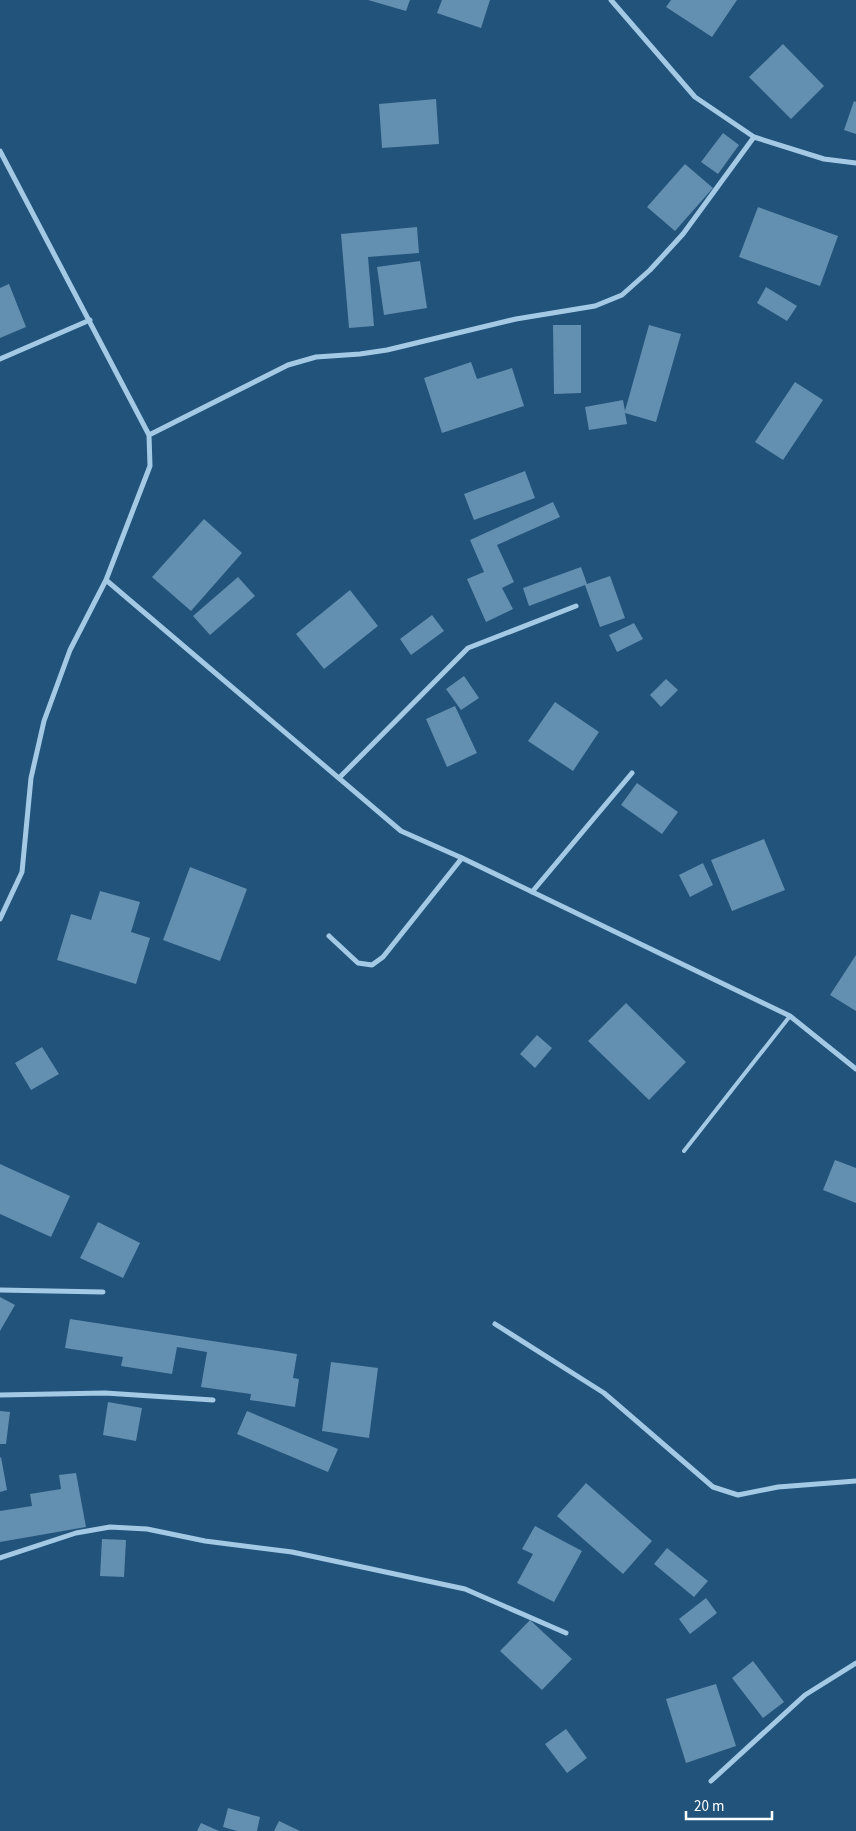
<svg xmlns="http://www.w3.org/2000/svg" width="856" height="1831" font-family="'Source Sans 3',sans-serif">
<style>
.building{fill:#638fb0}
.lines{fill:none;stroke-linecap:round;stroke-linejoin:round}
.service{stroke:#a4c9e5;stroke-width:4}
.minor{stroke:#a4c9e5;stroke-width:5}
</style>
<rect width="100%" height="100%" fill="#22537a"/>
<path class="building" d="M368,0H410L406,11Z
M442,0H490L481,28L437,13Z
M671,0H737L712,37L666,7Z
M783,44L824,86L791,119L749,77Z
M436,99L439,144L382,148L379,104Z
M854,101L856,102V134L844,130Z
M723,133L739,145L718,174L701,162Z
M685,164L713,188L675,231L647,207Z
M758,207L838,236L820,286L739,257Z
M417,227L419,253L368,257L374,326L349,328L341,234Z
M420,261L427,308L384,315L377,267Z
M9,284L26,327L0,338V288Z
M766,287L797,306L787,321L757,303Z
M553,325H581V393L554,394Z
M649,325L681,334L656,422L625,413L627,424L589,430L585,407L623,400L625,411Z
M471,362L477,379L512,368L524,406L442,433L424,378Z
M795,382L823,400L783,460L755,442Z
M525,471L535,498L474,520L464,494Z
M553,502L560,517L497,545L514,582L502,588L513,609L486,622L467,579L484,572L470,540Z
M204,519L242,553L191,611L152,577Z
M581,567L587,584L610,576L625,618L600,627L585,585L529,606L523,588Z
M238,577L255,596L210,635L193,616Z
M350,590L378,626L324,669L296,634Z
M432,615L444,631L411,655L400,639Z
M634,623L643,639L617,652L609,635Z
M464,676L479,698L461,710L446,689Z
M666,679L678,690L661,707L650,695Z
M555,702L599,732L573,771L528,741Z
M455,706L477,753L447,767L426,719Z
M637,783L678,812L662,834L621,805Z
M764,839L785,890L732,911L711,860Z
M703,863L713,885L690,897L679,875Z
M190,867L247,889L220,961L163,940Z
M100,891L140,902L131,932L150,938L136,984L57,960L71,914L91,920Z
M856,955V1011L830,995Z
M626,1003L686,1062L649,1100L588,1041Z
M537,1035L552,1048L535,1068L520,1054Z
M42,1047L59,1074L31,1090L15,1063Z
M835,1160L856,1168V1203L823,1190Z
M0,1164L70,1196L51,1237L0,1214Z
M98,1222L140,1243L123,1278L80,1258Z
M0,1297L15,1305L0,1331Z
M70,1319L297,1354L293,1378L299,1379L295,1407L250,1400L251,1394L201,1387L207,1352L177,1347L172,1374L121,1366L123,1357L65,1348Z
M331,1362L378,1368L369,1438L322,1431Z
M108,1402L142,1408L136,1441L103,1435Z
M0,1411L10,1412L6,1444H0Z
M247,1411L338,1449L328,1472L237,1434Z
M1,1457L7,1490L0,1492V1458Z
M76,1473L86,1527L0,1542V1511L32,1506L30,1494L61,1489L59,1475Z
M586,1483L652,1541L623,1574L557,1516Z
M535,1526L582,1551L554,1602L517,1583L533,1554L522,1549Z
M102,1539L126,1540L124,1577L100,1576Z
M667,1548L708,1581L694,1597L654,1564Z
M706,1598L717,1613L690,1634L679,1619Z
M530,1620L572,1659L542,1690L500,1651Z
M753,1661L784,1702L763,1718L732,1678Z
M716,1684L736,1746L686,1763L666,1699Z
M566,1729L587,1758L567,1773L545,1744Z
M228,1808L260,1817L257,1831H237L223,1827Z
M279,1821L300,1831H274Z
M201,1823L219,1831H197Z"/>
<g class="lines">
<path class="service" d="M684,1151L790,1016"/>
<path class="minor" d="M611,0L695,97L754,137L824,159L856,163
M0,151L149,435L150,466L106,580L70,650L44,721L31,778L22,872L0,919
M0,359L90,320
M149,435L288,365L316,357L360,354L387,350L516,319L595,306L622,295L650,270L683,234L754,137
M106,580L401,831L462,858L790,1016L856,1069
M339,778L468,648L576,606
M532,892L632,773
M329,936L358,963L372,965L383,957L462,858
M0,1290L103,1292
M495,1324L604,1393L713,1487L738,1495L778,1487L856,1481
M0,1395L105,1393L213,1400
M0,1558L76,1533L110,1527L147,1529L205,1541L292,1552L465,1589L566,1633
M711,1781L805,1695L856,1663"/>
</g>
<path d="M686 1811v8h86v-8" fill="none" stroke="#ffffff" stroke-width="2.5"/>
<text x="694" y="1811" font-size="15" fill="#ffffff" stroke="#22537a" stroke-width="4" paint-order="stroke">20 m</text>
</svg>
